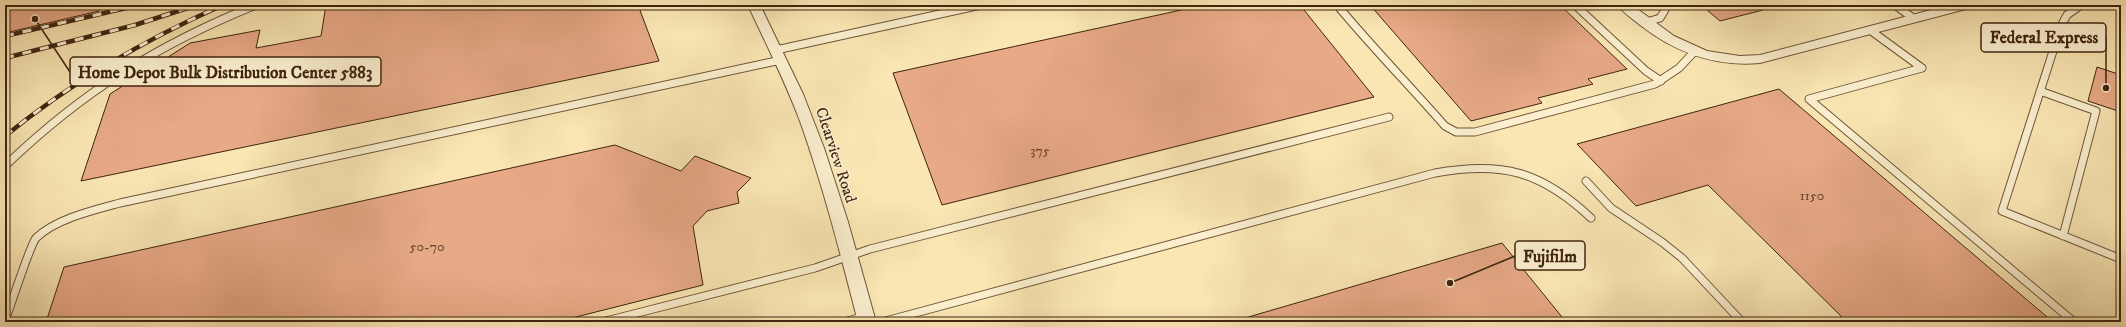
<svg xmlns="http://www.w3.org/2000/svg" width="2126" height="327" font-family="'IM FELL DW Pica',serif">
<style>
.building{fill:#e7a986;stroke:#3f2410}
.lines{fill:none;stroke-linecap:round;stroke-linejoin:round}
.lane-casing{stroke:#6e5439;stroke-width:9}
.street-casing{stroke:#6e5439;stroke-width:2}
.lane{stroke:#fbefce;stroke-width:7}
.street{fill:#fbefce;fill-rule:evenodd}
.rail-casing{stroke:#3f2410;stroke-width:4.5}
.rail{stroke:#fbefce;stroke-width:3;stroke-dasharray:9;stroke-linecap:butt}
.labels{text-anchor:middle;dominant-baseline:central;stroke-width:3;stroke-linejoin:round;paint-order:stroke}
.number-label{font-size:14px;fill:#69452e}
.street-label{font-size:16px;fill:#3f2410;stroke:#fbefce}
.leader{fill:none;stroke:#3f2410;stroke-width:1.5}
.callout-dot{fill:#3f2410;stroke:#fbefce;stroke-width:1.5}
.callout{fill:#fbefce;stroke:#3f2410;stroke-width:1.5}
.callout-label{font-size:17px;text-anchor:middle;font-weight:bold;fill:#3f2410}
</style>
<rect width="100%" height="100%" fill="#f9e6b3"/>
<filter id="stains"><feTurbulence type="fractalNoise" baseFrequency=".005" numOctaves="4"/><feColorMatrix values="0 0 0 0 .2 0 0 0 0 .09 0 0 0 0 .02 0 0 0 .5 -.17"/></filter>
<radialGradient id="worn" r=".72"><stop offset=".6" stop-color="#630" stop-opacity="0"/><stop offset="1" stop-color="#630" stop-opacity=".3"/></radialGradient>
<path class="building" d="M5,5H98L99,11L5,33Z
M326,5H638L659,61L81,181L110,94L190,43L260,30L256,48L321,36Z
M1204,5H1300L1374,97L942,205L893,73Z
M1370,5H1560L1627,69L1588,79L1593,84L1538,98L1542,103L1471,121Z
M1701,5H1762L1763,10L1720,21Z
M2097,67L2121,75V112L2088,101Z
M1779,89L2053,322H1847L1708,185L1636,206L1577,144Z
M615,145L681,171L695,156L751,178L737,192L739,203L707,211L693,226L703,285L556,322H46L64,267Z
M1502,243L1566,322H1246L1245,318Z"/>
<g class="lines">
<defs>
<path id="lane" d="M1337,5C1372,47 1409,85 1445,126L1456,132H1475L1655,84L1679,68L1694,52
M1575,5L1646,71L1661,81
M1895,5L1913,18
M2081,5L2067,15L2061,26L2002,211L2121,259
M1644,23L1660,18L1668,5
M1870,30L1922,68
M776,50L981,5
M1922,68L1809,99L2074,322
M2040,91L2096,111L2063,236
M5,166C82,92 157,45 256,5
M1586,181L1611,208L1662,242L1682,258L1742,322
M5,321C10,308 30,245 36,238C55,219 94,210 120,203L781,60
M602,322L815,268L870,249L1389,117
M844,322L866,316
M882,322L1435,173C1502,161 1541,171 1591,218"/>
<path id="street" d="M748,5H760L803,94L824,148L848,222L876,322H858C841,256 824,189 801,124C786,83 766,44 748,5Z
M1618,5H1632L1674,36L1707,51L1740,56L1760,55L1950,5H1971L1970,8L1760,63C1715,67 1676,53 1640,25C1633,19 1623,13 1618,5Z"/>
</defs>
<use href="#lane" class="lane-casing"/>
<use href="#street" class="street-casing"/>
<use href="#lane" class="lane"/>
<use href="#street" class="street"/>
<defs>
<path id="rail" d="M5,36L139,5
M5,58L135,25L197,5
M5,136C72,82 144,40 223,5"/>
</defs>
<use href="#rail" class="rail-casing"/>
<use href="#rail" class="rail"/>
</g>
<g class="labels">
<g class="number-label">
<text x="1040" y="151">375</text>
<text x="1812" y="196">1150</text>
<text x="427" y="247">50-70</text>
</g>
<g class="street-label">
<text transform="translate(836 155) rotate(72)">Clearview Road</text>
</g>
</g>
<path class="leader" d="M2106 88L2106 37M35 19L70 72M1450 283L1515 256"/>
<g class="callout-dot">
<circle cx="2106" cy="88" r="4"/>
<circle cx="35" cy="19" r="4"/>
<circle cx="1450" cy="283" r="4"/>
</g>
<g class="callout">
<rect x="1981" y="23" width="125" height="29" rx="4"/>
<rect x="70" y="57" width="311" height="29" rx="4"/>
<rect x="1515" y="241" width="70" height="29" rx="4"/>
</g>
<g class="callout-label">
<text x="2044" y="43">Federal Express</text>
<text x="225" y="78">Home Depot Bulk Distribution Center 5883</text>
<text x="1550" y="262">Fujifilm</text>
</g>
<rect width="2126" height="327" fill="none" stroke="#f9e6b3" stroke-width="20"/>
<rect x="6" y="6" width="2114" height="315" fill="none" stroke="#3f2410" stroke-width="2"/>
<rect x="10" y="10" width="2106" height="307" fill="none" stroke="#3f2410"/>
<rect width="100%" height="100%" filter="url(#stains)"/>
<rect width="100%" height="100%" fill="url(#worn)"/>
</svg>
